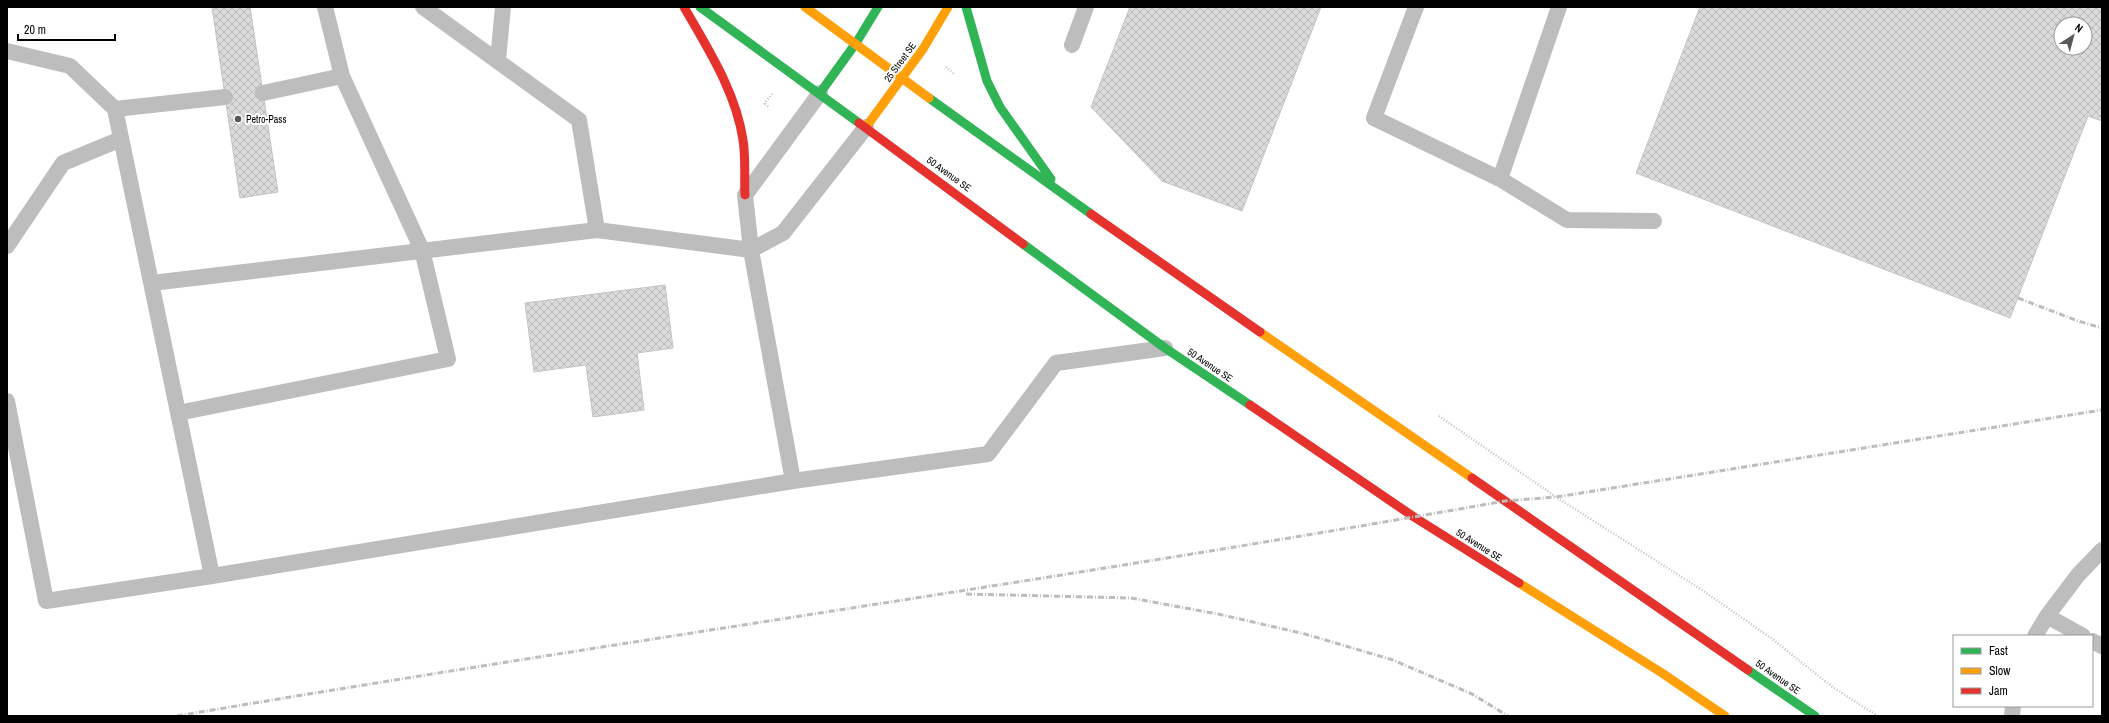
<svg xmlns="http://www.w3.org/2000/svg" width="2109" height="723" font-family="'Archivo Narrow',sans-serif">
<style>
.building{fill:url(#building-cross-hatch);stroke:#c3c3c3;fill-rule:evenodd}
.lines{fill:none;stroke-linecap:round;stroke-linejoin:round}
.path{stroke:#c2c2c2;stroke-width:2.5;stroke-dasharray:1 2;stroke-linecap:butt}
.lane{stroke:#bdbdbd;stroke-width:16}
.fast{stroke:#30b455;stroke-width:9}
.slow{stroke:#ff9f0a;stroke-width:9}
.jam{stroke:#e5322d;stroke-width:9}
.rail{stroke:#bdbdbd;stroke-width:3;stroke-dasharray:6 2 1 2;stroke-linecap:butt}
.poi-dot{fill:#595959;stroke:#fff;stroke-width:1.5}
.labels{text-anchor:middle;dominant-baseline:central;stroke-width:4;stroke-linejoin:round;paint-order:stroke}
.street-label{font-size:10px;fill:#000;stroke:#fff}
.poi-label{font-size:10px;fill:#000;stroke:#fff;text-anchor:start}
</style>
<defs>
<pattern id="building-cross-hatch" width="8" height="8" patternUnits="userSpaceOnUse"><rect width="8" height="8" fill="#dbdbdb"/><path d="M0 0l8 8M0 8l8-8" fill="none" stroke="#bababa"/></pattern>
</defs>
<rect width="100%" height="100%" fill="#fff"/>
<path class="building" d="M212,7H250L278,192L240,198Z
M1130,7H1321L1242,211L1162,181L1091,107Z
M1700,7H2102V121L2088,116L2010,318L1636,173ZM2061,24H2085V48H2061Z
M665,285L673,348L637,353L644,410L593,417L586,365L534,372L525,303Z"/>
<g class="lines">
<path class="path" d="M946,67L954,74
M764,104L772,94
M765,104L769,107
M1439,416L1556,497L1702,590L1771,638L1831,686L1878,716"/>
<path class="lane" d="M423,7L579,120L597,230L751,250L783,233L866,127
M1416,7L1374,118L1500,179L1559,7
M1072,45L1086,7
M7,51L70,66L115,109L212,576L793,481
M498,60L503,7
M263,93L342,76L325,7
M820,93L745,195L751,250L793,481L988,454L1056,363L1165,348
M115,109L225,97
M1500,179L1567,220L1654,221
M7,246L63,163L121,139
M152,283L597,230
M7,401L46,601L212,576
M178,413L448,359L422,250L342,76
M2047,616L2078,575L2102,550
M2035,636L2047,616L2083,636
M2092,641L2102,646
M2012,716L2013,706"/>
<path class="fast" d="M700,7L859,123
M966,7L987,81L1000,107L1051,179
M820,93L856,43L878,7
M929,98L1091,214
M1023,244L1165,348L1250,405
M1748,670L1815,716"/>
<path class="slow" d="M805,7L929,98
M866,127L923,49L948,7
M1260,332L1472,478
M1519,583L1662,673L1725,716"/>
<path class="jam" d="M684,7C708,49 736,92 743,140C746,158 744,177 745,195
M859,123L1023,244
M1091,214L1260,332
M1250,405L1414,517L1519,583
M1472,478L1748,670"/>
<path class="rail" d="M2018,298L2078,321L2102,328
M966,594L1131,598L1218,614L1305,634L1393,660L1472,694L1508,716
M177,716C619,641 1064,579 1505,501L1556,497L2102,410"/>
</g>
<circle class="poi-dot" cx="238" cy="119" r="4"/>
<g class="labels">
<g class="street-label">
<text transform="translate(900 62) rotate(-54)">25 Street SE</text>
<text transform="translate(949 174) rotate(36)">50 Avenue SE</text>
<text transform="translate(1210 365) rotate(34)">50 Avenue SE</text>
<text transform="translate(1479 545) rotate(32)">50 Avenue SE</text>
<text transform="translate(1778 677) rotate(35)">50 Avenue SE</text>
</g>
<g class="poi-label">
<text x="246" y="119">Petro-Pass</text>
</g>
</g>
<rect width="2109" height="723" fill="none" stroke="#000000" stroke-width="16"/>
<rect x="1953" y="635" width="140" height="72" fill="#ffffff" stroke="#999999"/>
<rect x="1961" y="648" width="20" height="6" fill="#30b455" stroke="#999999"/>
<text x="1989" y="655" font-size="12" fill="#000000">Fast</text>
<rect x="1961" y="668" width="20" height="6" fill="#ff9f0a" stroke="#999999"/>
<text x="1989" y="675" font-size="12" fill="#000000">Slow</text>
<rect x="1961" y="688" width="20" height="6" fill="#e5322d" stroke="#999999"/>
<text x="1989" y="695" font-size="12" fill="#000000">Jam</text>
<g transform="translate(2073 36) rotate(36)"><circle r="19" fill="#ffffff" stroke="#999999"/>
<path d="M0-3L7 15L0 10L-7 15Z" fill="#595959"/>
<text y="-6" font-size="11" font-weight="bold" text-anchor="middle" fill="#000000">N</text>
</g>
<path d="M18 34v6h97v-6" fill="none" stroke="#000000" stroke-width="2"/>
<text x="24" y="34" font-size="12" fill="#000000" stroke="#ffffff" stroke-width="3" paint-order="stroke">20 m</text>
</svg>
